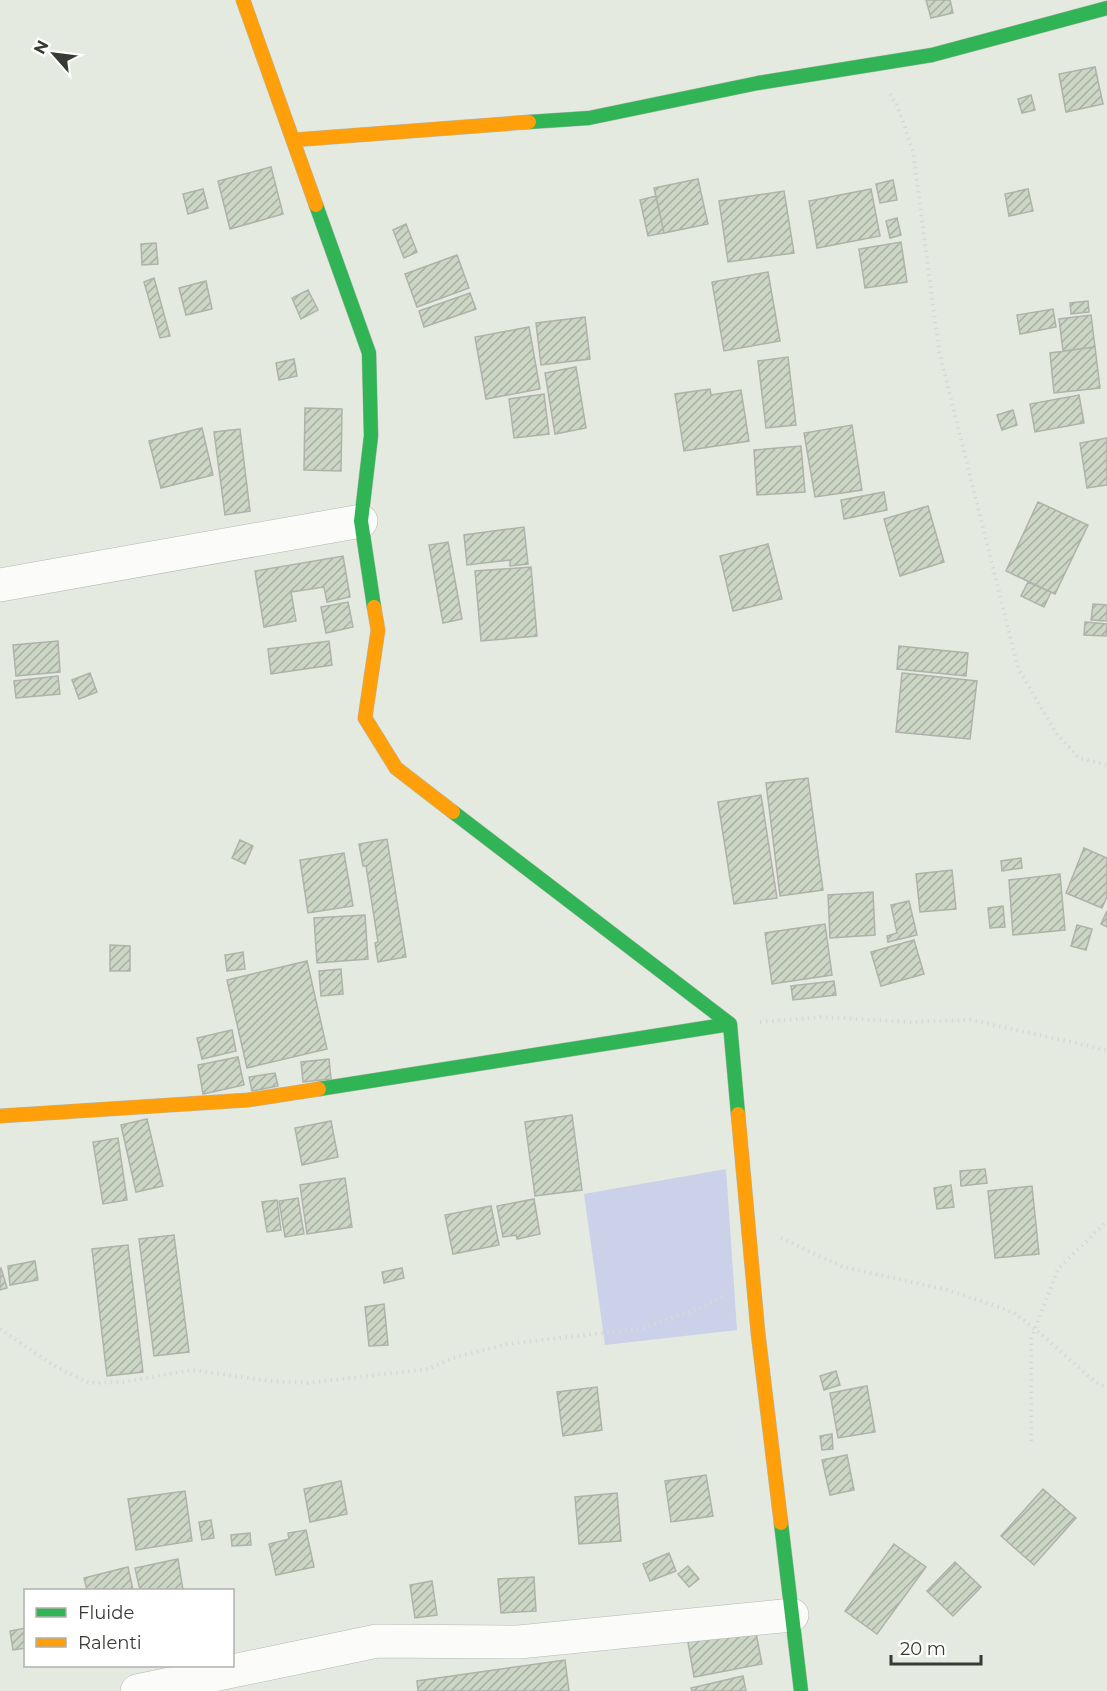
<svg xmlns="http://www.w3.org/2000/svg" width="1107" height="1691" font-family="Montserrat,sans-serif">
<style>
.green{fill:#cad1e9}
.building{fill:url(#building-hatch);stroke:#aeb2ab;stroke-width:1.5}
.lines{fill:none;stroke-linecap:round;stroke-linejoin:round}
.street-casing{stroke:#b4b8b1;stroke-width:34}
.fast-casing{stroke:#b4b8b1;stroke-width:15}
.slow-casing{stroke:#b4b8b1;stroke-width:15}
.path{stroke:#d7d9d7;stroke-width:4;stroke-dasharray:1.5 4.5;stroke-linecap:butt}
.street{stroke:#fbfcfa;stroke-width:33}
.fast{stroke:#30b455;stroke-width:14}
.slow{stroke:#ff9f0a;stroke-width:14}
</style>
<defs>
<pattern id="building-hatch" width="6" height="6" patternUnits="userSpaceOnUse" patternTransform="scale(1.5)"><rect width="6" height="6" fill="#ccd6c5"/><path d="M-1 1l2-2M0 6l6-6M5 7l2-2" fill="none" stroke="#a6afa1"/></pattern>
</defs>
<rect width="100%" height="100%" fill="#e4eae0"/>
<path class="green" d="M726,1169L737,1330L605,1345L584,1194Z"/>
<path class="building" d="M926,0H950L953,13L931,18Z
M1095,67L1103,104L1066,112L1059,74Z
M1031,95L1035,110L1022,113L1018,99Z
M271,167L283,214L230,229L218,181Z
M698,179L708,224L664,233L654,188Z
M893,180L897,200L880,203L876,184Z
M203,189L208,208L188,214L183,194Z
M871,189L880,236L817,248L809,201Z
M1028,189L1033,211L1009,216L1005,194Z
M784,191L794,253L728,262L719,201Z
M656,196L664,233L648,236L640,200Z
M897,218L901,235L890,238L886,221Z
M406,224L417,252L404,258L393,230Z
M901,242L907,282L865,288L859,249Z
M156,243L158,264L142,265L141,244Z
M457,255L469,288L417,307L405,274Z
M768,272L780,341L724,351L712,282Z
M154,278L170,336L160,338L144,282Z
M206,281L212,309L186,315L179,288Z
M308,290L318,310L301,319L292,298Z
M470,293L476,309L424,327L419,311Z
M1088,301L1089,312L1071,314L1070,303Z
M1053,309L1056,327L1020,334L1017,315Z
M1091,315L1095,347L1063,351L1059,319Z
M585,317L590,359L541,365L536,323Z
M529,327L540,389L486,399L475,337Z
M1095,347L1100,388L1054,393L1050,353Z
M788,357L796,425L766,428L758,361Z
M294,359L297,376L279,380L276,363Z
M576,367L586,428L555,434L545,373Z
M710,389L711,395L741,390L749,441L684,451L675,394Z
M544,394L549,434L514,438L509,399Z
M1079,395L1084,423L1035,432L1030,404Z
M305,408L342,409L341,471L304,470Z
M1013,410L1017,425L1002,430L997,415Z
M852,425L862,490L815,497L804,433Z
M202,428L213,475L161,488L149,441Z
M240,429L250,511L225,515L214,432Z
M1107,438V485L1087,488L1080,443Z
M801,446L805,492L757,495L754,450Z
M884,492L887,510L844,519L841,500Z
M1038,502L1088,525L1055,594L1006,571Z
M928,506L944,562L900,576L884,519Z
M524,527L528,564L510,566V560L467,565L464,535Z
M448,542L462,619L443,623L429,545Z
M768,544L782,599L733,611L720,556Z
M343,556L350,597L327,602L324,587L291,592L296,621L264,627L255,571Z
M531,567L537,636L481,641L475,571Z
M1028,582L1051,592L1044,607L1021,596Z
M348,602L353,627L326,633L321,607Z
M1093,604L1107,605V621L1091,620Z
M1085,622L1107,624L1106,636L1084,635Z
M58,641L60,672L16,676L13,645Z
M329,641L332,665L271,674L268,649Z
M899,646L968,653L966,676L897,669Z
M90,673L97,692L79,699L72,680Z
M902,673L977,681L970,739L896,732Z
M58,676L60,694L16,698L14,681Z
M808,778L823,890L780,896L766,783Z
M761,795L777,898L734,904L718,802Z
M387,839L406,957L378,962L375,943L378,942L366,866H363L359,844Z
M240,840L253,846L245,864L232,858Z
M1084,848L1107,858V897L1102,908L1066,893Z
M344,853L353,906L308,913L300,860Z
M1021,858L1022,868L1002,871L1001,861Z
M952,870L956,909L920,912L916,874Z
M1060,874L1065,930L1013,935L1009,880Z
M873,892L875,935L830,938L828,895Z
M909,901L917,935L888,942L887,936L897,933L891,905Z
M1003,906L1005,927L990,928L988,908Z
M1107,911V927L1101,924Z
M365,915L368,959L317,963L314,918Z
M825,924L832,975L772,984L765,933Z
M1077,925L1092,929L1086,950L1071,946Z
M914,940L924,974L881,986L871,952Z
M110,945L130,946V971H110Z
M243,952L245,969L227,971L225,955Z
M307,961L327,1049L247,1068L227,980Z
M341,969L343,994L321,996L319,971Z
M834,981L836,995L793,1000L791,986Z
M232,1030L236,1051L202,1059L197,1038Z
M238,1057L244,1085L203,1094L198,1065Z
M329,1059L331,1079L303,1082L301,1062Z
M275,1073L278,1086L252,1091L249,1077Z
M572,1115L582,1190L535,1196L525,1122Z
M147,1119L163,1186L136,1192L121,1125Z
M331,1121L338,1157L302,1165L295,1128Z
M118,1138L127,1200L103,1204L93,1142Z
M985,1169L987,1183L961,1186L960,1171Z
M345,1178L352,1227L307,1234L300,1185Z
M951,1185L954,1207L937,1209L934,1188Z
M1032,1186L1039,1254L995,1258L988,1191Z
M298,1198L304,1234L285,1237L279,1201Z
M534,1199L540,1234L517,1239L516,1235L503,1237L497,1206Z
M277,1200L281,1230L267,1232L262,1202Z
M491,1206L499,1245L453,1254L445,1215Z
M174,1235L189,1352L154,1356L139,1239Z
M128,1245L143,1372L107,1376L92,1249Z
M35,1261L38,1280L10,1285L8,1266Z
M1,1268L7,1288L0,1290V1269Z
M402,1268L404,1278L384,1283L382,1272Z
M384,1304L388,1345L369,1346L365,1307Z
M836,1371L840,1385L824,1390L820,1376Z
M867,1386L875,1432L838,1438L830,1393Z
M597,1387L602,1430L563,1436L557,1392Z
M832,1434L833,1449L822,1450L820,1436Z
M847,1455L854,1490L830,1495L822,1460Z
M706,1475L713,1516L671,1522L665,1481Z
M341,1481L347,1514L310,1522L304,1489Z
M1043,1489L1076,1518L1034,1565L1001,1536Z
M185,1491L192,1541L136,1550L128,1499Z
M617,1493L621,1541L579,1544L575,1497Z
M211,1520L214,1538L202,1540L199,1522Z
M306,1530L314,1567L276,1575L269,1544L289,1539L288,1533Z
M250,1533L251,1545L232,1546L231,1535Z
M894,1544L926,1567L877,1634L845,1611Z
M669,1553L676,1571L650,1581L643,1564Z
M178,1559L183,1590H140L135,1568Z
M955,1562L981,1587L953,1616L927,1591Z
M688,1566L699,1579L689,1587L678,1574Z
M128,1567L133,1590H87L84,1578Z
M534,1577L536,1611L501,1613L498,1579Z
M432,1581L437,1615L415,1618L410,1585Z
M26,1628V1648L13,1650L10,1631Z
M755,1628L762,1664L694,1677L687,1637Z
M565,1660L569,1691H418L417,1681Z
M743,1676L746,1691H692L691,1688Z"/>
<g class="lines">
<defs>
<path id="street" d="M0,585L361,521
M137,1691L377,1641L519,1642L792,1615"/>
<path id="fast" d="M529,122L589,118L758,83L932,55L1107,8
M316,205L369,353L371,436L361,521L374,607
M453,812L730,1024L738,1114
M319,1089L730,1024
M781,1523L801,1691"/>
<path id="slow" d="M243,0L316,205
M293,140L529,122
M374,607L378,630L365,718L396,768L453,812
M738,1114L758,1333L781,1523
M0,1116L248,1100L319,1089"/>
</defs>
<use href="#street" class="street-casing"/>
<use href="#fast" class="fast-casing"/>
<use href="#slow" class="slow-casing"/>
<path class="path" d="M890,94L897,105L913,151L939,351L1018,668L1056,733L1079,758L1107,765
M760,1022L822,1017L910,1022L971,1020L1107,1050
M781,1238L843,1267L948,1290L1013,1312L1035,1329L1093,1380L1107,1388
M0,1329L56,1367L89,1383L123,1382L192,1370L270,1381L308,1383L428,1369L453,1358L507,1344L644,1328L705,1306L724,1295
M1031,1441V1339L1058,1269L1107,1221"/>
<use href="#street" class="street"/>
<use href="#fast" class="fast"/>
<use href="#slow" class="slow"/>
</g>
<rect x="24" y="1589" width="210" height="78" fill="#ffffff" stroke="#afb1ae" stroke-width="1.5"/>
<rect x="36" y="1608" width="30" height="9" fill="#30b455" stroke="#afb1ae" stroke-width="1.5"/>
<text x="78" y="1619" font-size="18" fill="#373b34">Fluide</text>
<rect x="36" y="1638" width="30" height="9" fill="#ff9f0a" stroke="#afb1ae" stroke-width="1.5"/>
<text x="78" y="1649" font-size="18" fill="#373b34">Ralenti</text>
<g transform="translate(54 54) rotate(298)" stroke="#ffffff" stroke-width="4.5" paint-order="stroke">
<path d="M0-4.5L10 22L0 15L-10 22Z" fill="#373b34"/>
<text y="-9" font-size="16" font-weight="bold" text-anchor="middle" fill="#373b34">N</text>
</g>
<path d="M891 1655v9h90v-9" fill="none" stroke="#373b34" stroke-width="3"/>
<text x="900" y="1655" font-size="18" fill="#373b34" stroke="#ffffff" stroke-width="4.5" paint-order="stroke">20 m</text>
</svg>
